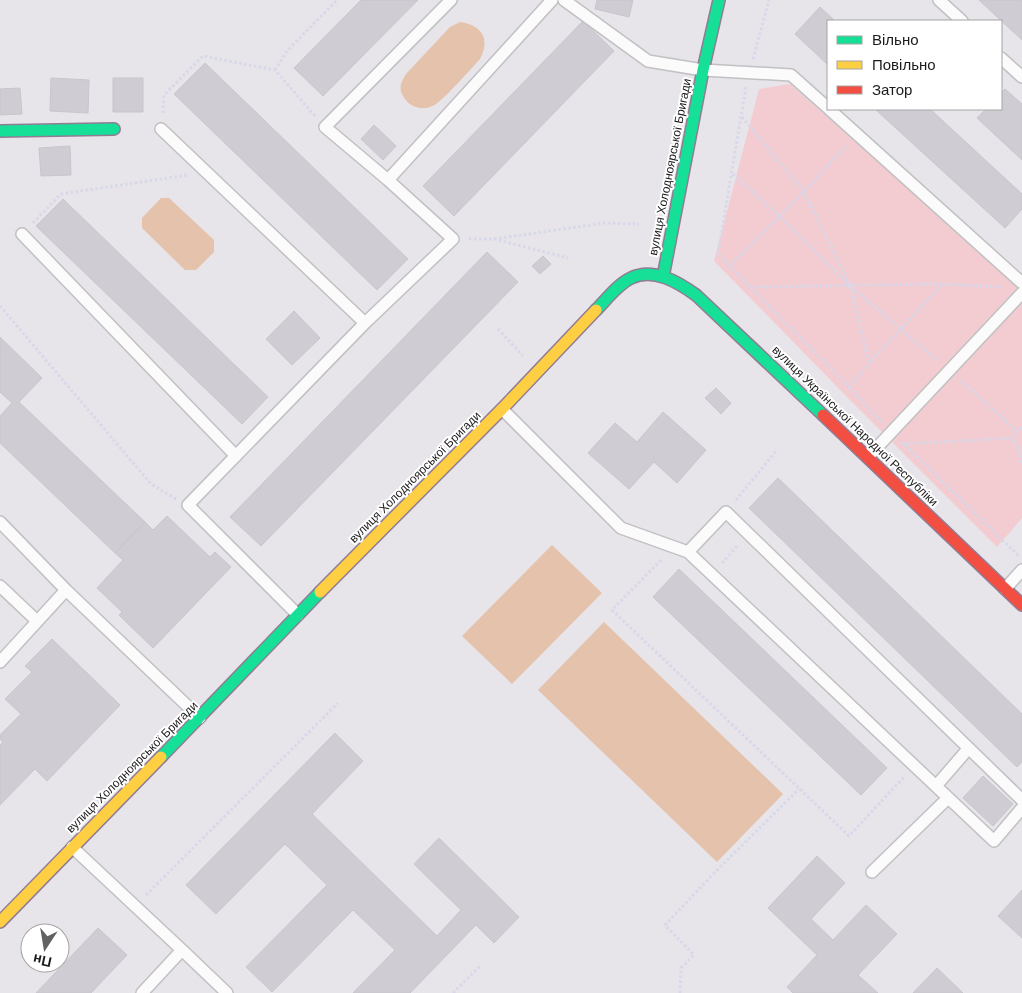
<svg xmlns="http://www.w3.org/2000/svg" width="1022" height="993" font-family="'DM Sans',sans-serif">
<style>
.park{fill:#f3ccd2}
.pitch{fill:#e4c2ab}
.building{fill:#cfcdd3;stroke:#c8c5cd}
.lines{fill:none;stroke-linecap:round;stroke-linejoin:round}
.lane-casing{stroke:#c1c0c2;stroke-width:14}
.fast-casing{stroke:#917c94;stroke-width:14}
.slow-casing{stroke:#917c94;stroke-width:14}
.jam-casing{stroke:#917c94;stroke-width:14}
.path{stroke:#d7d8ea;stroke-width:3;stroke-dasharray:2.5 2.5;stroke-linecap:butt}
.lane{stroke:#fbfbfc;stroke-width:11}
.fast{stroke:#16e098;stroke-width:11}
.slow{stroke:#ffcf43;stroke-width:11}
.jam{stroke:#f24e42;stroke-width:11}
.labels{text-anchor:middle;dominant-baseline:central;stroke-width:4;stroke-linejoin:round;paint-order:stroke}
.street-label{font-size:12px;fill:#1b1b1b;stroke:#fff}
</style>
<rect width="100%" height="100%" fill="#e7e4ea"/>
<path class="park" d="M790,84L1022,288V518L997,547L848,398L714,261L759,89Z"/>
<path class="pitch" d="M460,22C481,25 491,38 480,59C468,72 450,93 436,104C426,111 412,109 405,99C398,90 400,83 406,74L450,27Z
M161,198H169L214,240V252L196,270H185L142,228V218Z
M552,545L602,593L512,684L462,636Z
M604,622L783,794L717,862L538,690Z"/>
<path class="building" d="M361,0H418L323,96L294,68Z
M597,0H633L629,17L595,9Z
M979,0H1022V40Z
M820,7L835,21H828V65L795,34Z
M583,21L614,51L454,216L423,186Z
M205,63L408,259L377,290L174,94Z
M51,78L89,80L88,113L50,111Z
M113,78H143V112H113Z
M20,88L22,114L0,115V89Z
M1005,89L1022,104V160L977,118L986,109H1001V93Z
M875,109H930L1022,194V209L1005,228Z
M374,125L396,146L383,160L361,139Z
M70,146L71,175L41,176L39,148Z
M63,199L268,397L242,424L36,226Z
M487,252L518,282L261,546L230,517Z
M543,256L551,264L540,274L532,266Z
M294,311L320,338L292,365L266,339Z
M0,337L42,378L19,402L145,522L115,553L0,443V416L12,403L0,392Z
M716,388L731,403L721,414L705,398Z
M663,412L706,450L677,483L654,462L629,489L588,453L615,423L637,442Z
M778,478L1022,714V762L1017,767L749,508Z
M167,516L210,557L215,552L231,567L153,648L119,615L122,612L97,588L123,560L115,553L145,522L153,530Z
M679,569L887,768L861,795L653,597Z
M52,639L120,705L47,781L35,769L0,805V745L3,742L0,739V735L21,714L5,699L32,672L25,666Z
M335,733L363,761L312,814L437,936L461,910L414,864L439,838L519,917L494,943L476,925L410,993H353L395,950L353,910L272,992L246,967L327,885L285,844L216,914L186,885Z
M983,776L1013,804L993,826L963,798Z
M817,856L845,883L811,919L833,940L866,905L897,934L858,975L878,993H793L787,987L817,955L768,908Z
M1022,890V938L998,916Z
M98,928L127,955L91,993H36Z
M937,968L963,993H913Z"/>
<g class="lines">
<defs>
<path id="lane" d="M564,0L648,61L703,70L791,75L828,108
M939,0L962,21
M1001,58L1022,77
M829,109L1022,283
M161,129L365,323
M388,180L552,0
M22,234L236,456
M502,409L621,528L688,552L994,841L1022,808
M868,457L1022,293
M0,522L66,590
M688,552L726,512L1022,800
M0,586L37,621
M1005,589L1022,570
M298,615L188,505L365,323L453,239L388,180L325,127L451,0
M0,662L66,590L200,718
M936,786L968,749
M72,847L182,950L142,993
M872,872L948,798
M182,950L227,993"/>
<path id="fast" d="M0,131L114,129
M663,277L703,70L719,0
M596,310C606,300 618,284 631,278C653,267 678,282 696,295L823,415
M161,757L320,592"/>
<path id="slow" d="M320,592L502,409L596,310
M0,922L161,757"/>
<path id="jam" d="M823,415L1022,605"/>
</defs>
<use href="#lane" class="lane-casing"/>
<use href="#fast" class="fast-casing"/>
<use href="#slow" class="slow-casing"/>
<use href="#jam" class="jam-casing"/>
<path class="path" d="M753,59L769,0
M275,70L287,51L337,0
M746,87L718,254L750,287L941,284L1001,287
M163,113L164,95L203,56L275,70L316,117
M742,117L804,192L847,145
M733,174L780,217L851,287L937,360
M33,223L61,194L188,175
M469,239H494L568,258
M494,239L604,223L639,224
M730,266L804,192L851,287L869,363
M750,287L849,387C878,352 911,319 941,285
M0,306L151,484L176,499
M498,329L523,356
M961,381L1017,431
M849,387L881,422
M1022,428C1015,432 1013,436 1014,444L1022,450
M902,442L1019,556
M904,444L1014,438
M1019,450L1022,465
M736,500L777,450
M661,560L612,610L849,836L904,777
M722,563L738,545
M146,895L338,703
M453,993L480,966
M680,993L681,968L694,955L665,925L716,871L799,789"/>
<use href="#lane" class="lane"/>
<use href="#fast" class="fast"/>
<use href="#slow" class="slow"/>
<use href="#jam" class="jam"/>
</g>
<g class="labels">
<g class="street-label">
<text transform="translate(670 167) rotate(-79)">вулиця Холодноярської Бригади</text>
<text transform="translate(855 426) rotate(44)">вулиця Української Народної Республіки</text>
<text transform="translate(415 477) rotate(-45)">вулиця Холодноярської Бригади</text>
<text transform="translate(132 767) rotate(-45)">вулиця Холодноярської Бригади</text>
</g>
</g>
<rect x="827" y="20" width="175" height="90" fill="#ffffff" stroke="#a4a4a4"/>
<rect x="837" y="36" width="25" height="8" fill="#16e098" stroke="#a4a4a4"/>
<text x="872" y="45" font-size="15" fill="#1b1b1b">Вільно</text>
<rect x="837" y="61" width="25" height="8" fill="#ffcf43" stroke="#a4a4a4"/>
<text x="872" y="70" font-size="15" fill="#1b1b1b">Повільно</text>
<rect x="837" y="86" width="25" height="8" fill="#f24e42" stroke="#a4a4a4"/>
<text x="872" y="95" font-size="15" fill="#1b1b1b">Затор</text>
<g transform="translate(45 948) rotate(192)"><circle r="24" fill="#ffffff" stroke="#a4a4a4"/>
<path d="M0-4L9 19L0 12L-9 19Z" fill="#626163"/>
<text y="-8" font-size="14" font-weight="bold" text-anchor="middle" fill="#1b1b1b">Пн</text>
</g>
</svg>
